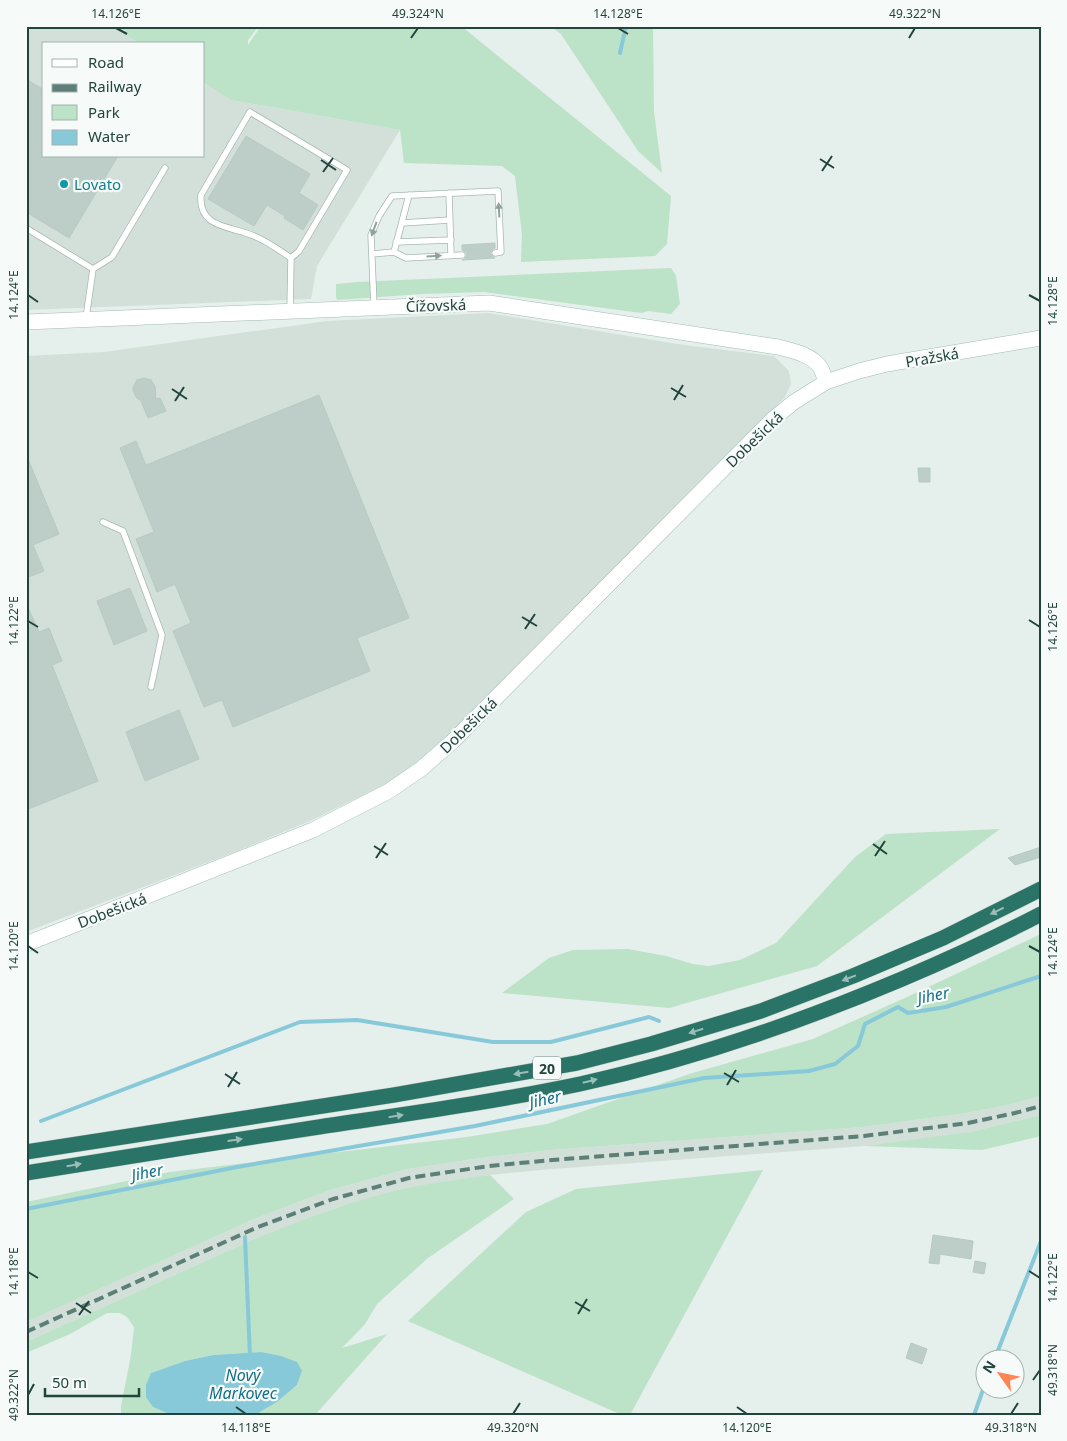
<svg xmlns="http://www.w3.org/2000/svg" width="1067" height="1441" font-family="'Noto Sans',sans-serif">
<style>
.built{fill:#d3e0da}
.green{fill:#bce2c8}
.water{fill:#88c9d9}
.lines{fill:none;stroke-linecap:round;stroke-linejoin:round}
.stream{stroke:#88c9d9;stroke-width:4}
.building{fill:#bccec7;stroke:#b6cac3}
.lane-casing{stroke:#a6b8b3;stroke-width:7}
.secondary-casing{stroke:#a2bcb4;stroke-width:16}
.highway-casing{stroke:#c1cbc8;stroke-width:16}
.lane{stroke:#fff;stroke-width:5.5}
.secondary{stroke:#fff;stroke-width:15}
.highway{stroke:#2a7367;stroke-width:15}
.rail{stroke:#5c7f77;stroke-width:4;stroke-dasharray:10 5;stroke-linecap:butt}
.oneway{fill:#90a29e}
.oneway2{fill:#9abeb7}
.ticks{fill:none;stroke:#21443c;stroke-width:2}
.culture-dot{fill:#0f9aa8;stroke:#f6fbf9;stroke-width:2}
.labels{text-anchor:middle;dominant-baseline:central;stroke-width:4.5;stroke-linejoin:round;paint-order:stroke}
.shield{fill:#f6fbf9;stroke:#617b75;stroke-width:1}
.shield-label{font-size:14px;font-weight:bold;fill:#21443c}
.culture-label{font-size:15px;fill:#0d838f;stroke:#f6fbf9;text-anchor:start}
.street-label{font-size:15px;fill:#21443c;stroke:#f6fbf9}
.water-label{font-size:16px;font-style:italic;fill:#146e87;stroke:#f6fbf9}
.neatline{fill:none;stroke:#21443c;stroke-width:2}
.ticks-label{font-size:12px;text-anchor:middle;fill:#21443c}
</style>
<rect width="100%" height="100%" fill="#e5efeb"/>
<path class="built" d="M26,26H112L140,44H44V156H204V83L231,100L400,130L317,266L311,299L26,310Z
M488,313L684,345L774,356L789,371L791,384L785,397L447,737L415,765L386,784L310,821L232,853L26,932V356L104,352L327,321Z
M1041,1096V1115L970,1132L929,1138L865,1146L552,1169L490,1175L411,1187L373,1197L336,1208L261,1236L26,1342V1322L116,1281L254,1219L330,1190L407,1169L488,1157L551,1150L863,1127L967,1113L1012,1104Z"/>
<path class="green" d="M112,26H259L248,40V45L261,26H461L671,196L667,244L655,256L521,262L522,235L515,176L502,166L404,163L400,130L231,100L204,83V44H140Z
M550,26H653L654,112L662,173L638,151L561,34Z
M671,268L676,276L680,304L671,314L648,311L642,313L634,312L484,292L422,294L337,300L336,297V284L357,282Z
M1000,829L817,966L669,1008L502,993L549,958L573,950L628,949L666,956L693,964L709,966L740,960L776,943L855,857L886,834Z
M1041,934V1096L1012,1104L967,1113L863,1127L551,1150L488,1157L407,1169L330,1190L254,1219L26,1322V1202L170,1172L467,1137L547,1124L689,1074L813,1039L905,998Z
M1041,1115V1136L982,1150L865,1146L970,1132Z
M763,1170L630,1415H622L408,1321L526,1212L576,1189Z
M490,1175L514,1199L428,1258L377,1304L365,1324L342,1348L387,1334L315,1415H255L277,1402L297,1385L302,1371L261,1352L213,1355L185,1361L151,1373L153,1407L171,1415H121V1406L131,1355L134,1327L127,1317L120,1313H107L70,1334L26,1353V1342L261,1236C310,1217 359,1198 411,1187C437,1182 464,1179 490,1175Z"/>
<path class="water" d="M261,1352L281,1356L297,1362L302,1371L297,1385L277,1402L255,1415H171L153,1407L146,1397V1385L151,1373L185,1361L213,1355Z"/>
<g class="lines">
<path class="stream" d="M620,53L626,26
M41,1121L300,1022L357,1020L493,1042H551L649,1017L659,1021
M26,1209L237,1167L475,1126L704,1078L809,1071L835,1064L858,1046L865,1024L898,1007L908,1013L946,1007L1041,976
M245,1237L250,1357
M995,1358L1041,1241
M974,1415L984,1387"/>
</g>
<path class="building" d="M26,79L44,90V156H118L69,238L26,212Z
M246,136L310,174L299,193L318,205L303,230L284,218L285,216L267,205L254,226L208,199Z
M495,243V248L492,250L490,253L492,256L495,258L462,260L465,259L467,255L466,252L462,250V245Z
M144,378L151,380L155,386L156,399L160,398L166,411L148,418L141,401L136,397L133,390V387L137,380Z
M319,395L409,618L357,638L370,671L233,727L222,700L204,707L173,631L191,623L175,584L157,592L136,539L154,532L120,448L136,441L146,465Z
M26,454L59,534L33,545L44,571L26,578Z
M918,468H930V482H919Z
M130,588L147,631L114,645L97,601Z
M26,603L39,632L49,628L62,661L52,665L98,781L26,810Z
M179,710L199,759L145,781L126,732Z
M1041,847V857L1015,865L1008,858Z
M933,1235L973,1241L971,1259L940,1254L939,1264L929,1263Z
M975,1261L986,1263L984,1274L973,1272Z
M911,1343L927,1349L922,1364L906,1358Z"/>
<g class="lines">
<defs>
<path id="lane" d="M449,193L451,255
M402,223L450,220
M26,228L93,269L86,318
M396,242L451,240
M394,252L409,195
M372,254L394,252L406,258L462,255
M93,269L112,257L165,168
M374,307L371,235L379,216L392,196L498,191L501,252L495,253
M290,311L291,258L299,251L347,170L250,112L201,195C198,229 232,226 254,236C267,241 279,250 291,258
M103,522L123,531L162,635L151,687"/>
<path id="secondary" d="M26,322L489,303L778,347C792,351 811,354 820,367C823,371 824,378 826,382
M26,944L313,830L389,791L421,769L452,742L773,419L794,402L826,382L859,371L887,364L1041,338"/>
<path id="highway" d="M26,1152L394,1095L577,1063L651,1044L761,1011L853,976L943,938L1041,889
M26,1173C124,1157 221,1142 319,1127C406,1114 494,1102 580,1084C690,1060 798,1023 902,979C949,959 995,938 1041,914"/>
</defs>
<use href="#lane" class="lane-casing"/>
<use href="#secondary" class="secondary-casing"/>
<use href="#highway" class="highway-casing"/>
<use href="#lane" class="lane"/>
<use href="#secondary" class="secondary"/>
<use href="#highway" class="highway"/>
<path class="rail" d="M26,1332L258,1227L333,1199L409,1178L489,1166L552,1160L864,1136L968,1123L1015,1113L1041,1106"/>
</g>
<defs><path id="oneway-solid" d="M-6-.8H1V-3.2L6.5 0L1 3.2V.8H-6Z" transform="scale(1.25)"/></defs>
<g class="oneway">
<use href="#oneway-solid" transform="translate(499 210) rotate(-93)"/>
<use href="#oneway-solid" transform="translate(374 229) rotate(110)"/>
<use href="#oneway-solid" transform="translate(434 256) rotate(-3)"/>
</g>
<g class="oneway2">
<use href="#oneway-solid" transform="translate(997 911) rotate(154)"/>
<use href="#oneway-solid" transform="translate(849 978) rotate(159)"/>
<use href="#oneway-solid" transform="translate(696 1031) rotate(163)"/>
<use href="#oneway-solid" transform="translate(521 1073) rotate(170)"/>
<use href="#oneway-solid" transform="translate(590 1081) rotate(-14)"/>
<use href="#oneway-solid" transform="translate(396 1116) rotate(-9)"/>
<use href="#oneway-solid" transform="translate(235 1140) rotate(-8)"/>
<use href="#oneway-solid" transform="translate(74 1165) rotate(-10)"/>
</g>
<path class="ticks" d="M116,28L127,34M618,28L628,34M411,38L418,28M909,38L915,28M820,159L834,168M321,160L336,170M822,171L832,156M323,172L333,158M28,295L38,302M1029,295L1040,301M671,388L686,397M172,389L187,399M674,400L683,385M175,401L184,387M522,617L537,626M1029,620L1040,627M28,621L38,627M525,629L535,614M873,844L887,854M374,846L388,855M875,856L885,841M376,858L386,843M28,946L38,953M1029,946L1040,952M724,1073L739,1082M225,1074L240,1084M727,1085L736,1070M228,1087L237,1072M1029,1271L1040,1278M28,1272L38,1278M575,1302L590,1311M76,1303L91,1313M578,1314L587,1299M79,1315L89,1301M1033,1380L1040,1370M28,1395L34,1384M236,1407L246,1414M737,1407L747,1414M513,1414L520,1403M1011,1414L1018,1403"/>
<circle class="culture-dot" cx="64" cy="184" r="5"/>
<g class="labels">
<rect class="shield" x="533" y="1056.5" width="28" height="23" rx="4"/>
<g class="shield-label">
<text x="547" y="1068">20</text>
</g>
<g class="culture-label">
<text x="74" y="184">Lovato</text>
</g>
<g class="street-label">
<text transform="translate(436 305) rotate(-2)">Čížovská</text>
<text transform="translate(932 357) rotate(-10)">Pražská</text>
<text transform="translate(754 439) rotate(-44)">Dobešická</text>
<text transform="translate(468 725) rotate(-44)">Dobešická</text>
<text transform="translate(112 910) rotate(-21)">Dobešická</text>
</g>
<g class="water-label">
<text transform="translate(933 995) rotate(-11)">Jiher</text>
<text transform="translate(545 1099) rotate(-12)">Jiher</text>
<text transform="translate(147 1172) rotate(-11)">Jiher</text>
<text x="243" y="1375">Nový<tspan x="243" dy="18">Markovec</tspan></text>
</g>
</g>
<rect width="1067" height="1441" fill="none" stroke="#f6fbf9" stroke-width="55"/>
<rect x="42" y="42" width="162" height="115" fill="#f6fbf9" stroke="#a1b2ad"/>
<rect x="52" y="59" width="25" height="8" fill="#ffffff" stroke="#a1b2ad"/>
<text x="88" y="68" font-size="15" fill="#21443c">Road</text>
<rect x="52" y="84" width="25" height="8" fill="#5c7f77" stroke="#a1b2ad"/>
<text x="88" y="92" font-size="15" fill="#21443c">Railway</text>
<rect x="52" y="105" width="25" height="15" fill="#bce2c8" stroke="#a1b2ad"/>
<text x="88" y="118" font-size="15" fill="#21443c">Park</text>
<rect x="52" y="130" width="25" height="15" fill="#88c9d9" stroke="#a1b2ad"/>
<text x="88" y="142" font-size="15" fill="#21443c">Water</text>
<g transform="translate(1000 1374) rotate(303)"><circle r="24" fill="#f6fbf9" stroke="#a1b2ad"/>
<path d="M0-4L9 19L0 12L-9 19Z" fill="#ff8553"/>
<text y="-8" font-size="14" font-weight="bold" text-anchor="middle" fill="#21443c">N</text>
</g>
<path d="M45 1388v8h94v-8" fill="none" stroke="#21443c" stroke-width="2.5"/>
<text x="52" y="1388" font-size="15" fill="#21443c" stroke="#f6fbf9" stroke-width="4" paint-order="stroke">50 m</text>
<rect x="28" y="28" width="1012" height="1386" class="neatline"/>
<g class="ticks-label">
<text x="116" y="18">14.126°E</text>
<text x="418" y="18">49.324°N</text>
<text x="618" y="18">14.128°E</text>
<text x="915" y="18">49.322°N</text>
<text transform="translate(14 295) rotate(-90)" y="4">14.124°E</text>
<text transform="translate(1053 301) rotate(-90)" y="4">14.128°E</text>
<text transform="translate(14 621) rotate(-90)" y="4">14.122°E</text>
<text transform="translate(1053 627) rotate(-90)" y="4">14.126°E</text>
<text transform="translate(14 946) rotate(-90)" y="4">14.120°E</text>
<text transform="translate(1053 952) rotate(-90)" y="4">14.124°E</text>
<text transform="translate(14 1272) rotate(-90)" y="4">14.118°E</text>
<text transform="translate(1053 1278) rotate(-90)" y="4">14.122°E</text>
<text transform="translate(1053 1370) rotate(-90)" y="4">49.318°N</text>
<text transform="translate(14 1395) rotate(-90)" y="4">49.322°N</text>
<text x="246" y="1432">14.118°E</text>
<text x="513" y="1432">49.320°N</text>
<text x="747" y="1432">14.120°E</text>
<text x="1011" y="1432">49.318°N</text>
</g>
</svg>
